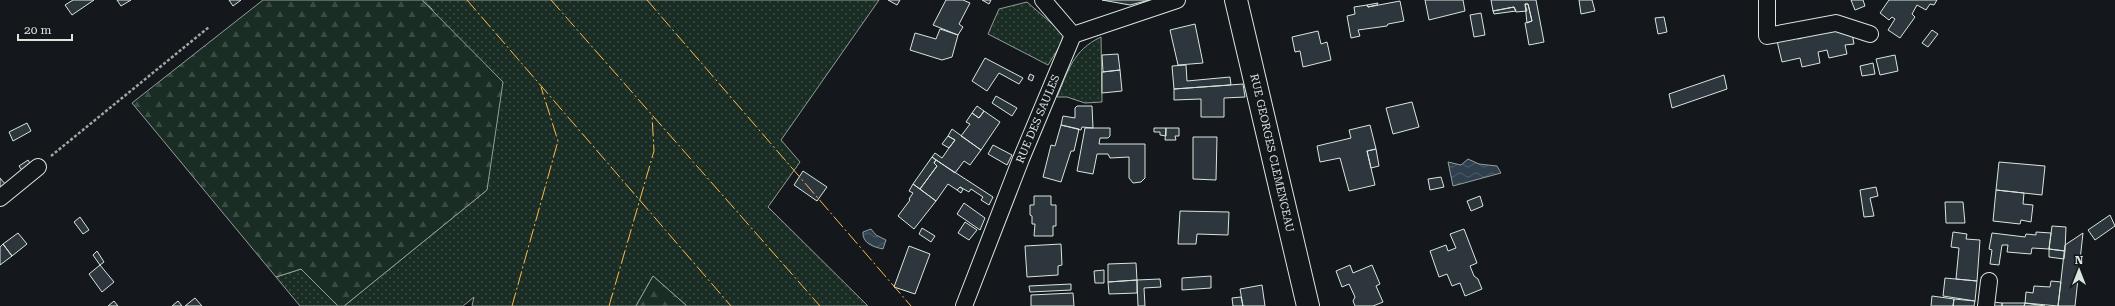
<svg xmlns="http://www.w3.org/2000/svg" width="2115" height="306" font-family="'Roboto Serif',serif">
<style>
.grass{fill:url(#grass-dots);stroke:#939e99}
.forest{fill:url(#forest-firs);stroke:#939e99}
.water{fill:url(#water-waves);stroke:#939e99}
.building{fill:#2c363c;stroke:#d8e6dc}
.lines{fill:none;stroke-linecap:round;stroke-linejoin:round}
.street-casing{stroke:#d8e6dc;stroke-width:18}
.secondary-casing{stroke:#d8e6dc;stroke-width:24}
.path{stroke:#9da8a2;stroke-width:2.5;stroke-dasharray:3 2;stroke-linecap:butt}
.street{stroke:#14181c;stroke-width:16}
.secondary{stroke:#14181c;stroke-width:22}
.power{stroke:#ffb74d;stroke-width:1;stroke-dasharray:14 3 2 3;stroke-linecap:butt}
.labels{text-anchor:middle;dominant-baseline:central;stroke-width:3;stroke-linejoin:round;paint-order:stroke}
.street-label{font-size:11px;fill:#d8e6dc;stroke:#14181c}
</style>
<defs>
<pattern id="grass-dots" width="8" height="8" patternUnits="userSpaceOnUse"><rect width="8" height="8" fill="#1a2d24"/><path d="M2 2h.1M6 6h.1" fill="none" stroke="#3b4b43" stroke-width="1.8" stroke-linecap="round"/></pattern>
<pattern id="forest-firs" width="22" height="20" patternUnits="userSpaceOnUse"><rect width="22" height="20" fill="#1a2d24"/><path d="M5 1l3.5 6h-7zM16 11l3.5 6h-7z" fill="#3b4b43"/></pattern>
<pattern id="water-waves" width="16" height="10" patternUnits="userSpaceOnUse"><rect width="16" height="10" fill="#2f3f4d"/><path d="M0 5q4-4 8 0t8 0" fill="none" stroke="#4c5b66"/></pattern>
</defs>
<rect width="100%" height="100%" fill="#14181c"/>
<path class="grass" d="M422,0H879L781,140L800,162L768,207L868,306H687L653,276L636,306H472L474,297L463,306H344L487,190L432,9Z
M1027,2L1066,36L1048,65L988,34L999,9Z
M1101,37L1102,102L1085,103L1067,97H1057C1068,71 1073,50 1101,37Z
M301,269L338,306H300L276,277Z"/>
<path class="forest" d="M263,0H422L503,82L487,190L344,306H338L301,269L276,277L132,103Z
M653,276L687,306H636Z"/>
<path class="water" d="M1468,159L1479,164L1497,166L1501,173L1453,186L1448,162L1461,165Z
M871,229L876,235L886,240L883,249C873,247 862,243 863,232Z"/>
<path class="building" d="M73,0H94L72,15L65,5Z
M117,0H131L121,6Z
M229,0H241L233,6Z
M888,0H900L897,5Z
M946,0H963L970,3L959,24L963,27L958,35L933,25Z
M982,0H991L989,4Z
M1102,0H1150L1130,5Z
M1425,0H1463L1465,11L1429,20Z
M1491,0H1536L1544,42L1529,45L1525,23L1532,21L1528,4H1525L1527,11L1516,12L1514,7L1493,11Z
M1579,0H1592L1595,11L1581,14Z
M1851,0H1863L1865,6L1855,10Z
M1889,0H1937L1934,5L1930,4L1926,10L1917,5L1912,14L1915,17L1900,38L1888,30L1895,19L1892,17L1889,20L1880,13Z
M1400,1L1404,21L1388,24L1387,26L1358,30L1360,36L1351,38L1347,16L1355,14L1354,7L1367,5L1368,7Z
M1378,3L1377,5L1368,7L1367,5Z
M1525,4H1528L1532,21L1527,23Z
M1514,7L1516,11L1494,14L1493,11Z
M1481,13L1485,35L1474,37L1470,15Z
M1664,17L1667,32L1658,34L1655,18Z
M1195,24L1203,63L1178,65L1170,30Z
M940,29L958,35L952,57L942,60L910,50L915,33L936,39Z
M1836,29L1852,33L1854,44L1845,45L1847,54L1829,58L1827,50L1818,52L1820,63L1802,67L1800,58L1782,62L1777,41L1797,36L1798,39L1802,38L1801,36Z
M1932,30L1938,34L1928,47L1922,43Z
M1318,31L1321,44L1327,42L1331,60L1303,67L1300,51L1295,52L1292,37Z
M1118,54L1120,70L1103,72L1102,55Z
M1895,55L1898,71L1880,75L1876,59Z
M985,58L1023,78L1019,84L999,73L987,91L972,81Z
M1873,63L1875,74L1862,76L1860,66Z
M1186,65L1187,81L1230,77L1231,85L1174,89L1172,66Z
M1120,70L1122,91L1102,93V72Z
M1030,74L1034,76L1032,81L1028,79Z
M1724,75L1727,89L1672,108L1669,94Z
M1243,84L1245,97L1224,98V117H1201V99L1174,100V89Z
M996,96L1017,108L1012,116L992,103Z
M1412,102L1419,127L1393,134L1386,108Z
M977,106L984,111L979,118L972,113Z
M1077,106H1092L1093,128L1082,127L1081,130L1061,125L1063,116L1075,118V108Z
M984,111L1000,122L981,150L961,136L970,124L966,122L972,113L979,118Z
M27,123L31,131L13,141L9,132Z
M1061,125L1079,129L1074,151H1071L1061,182L1043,177L1051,145L1055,146Z
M1370,125L1376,149L1367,151L1375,185L1349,191L1340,158L1320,162L1317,146L1351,138L1349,130Z
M1085,128H1110V136L1108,138H1100L1099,144H1145V178L1141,182L1133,183L1129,178V157L1110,158L1108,154H1097L1093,174L1077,171Z
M1154,128H1166V136L1160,135V132H1154Z
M1166,128H1179V136H1175L1176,140H1165Z
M952,129L981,150L970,165L964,161L955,173L932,157L935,153L942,158L949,148L955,140L948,136Z
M948,136L955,140L949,148L942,144Z
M1193,137H1217L1216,180L1193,179Z
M993,145L1012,155L1007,165L988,154Z
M1376,149L1379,166L1371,168L1367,151Z
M932,157L936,160L934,163L937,166L920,189L913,184Z
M28,160L31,165L23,172L19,166Z
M936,160L993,197L989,205L981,200L983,197L971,189L969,192L960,187L957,190L948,184L936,201L920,189L937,166L934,163Z
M1999,162L2045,166L2042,195L1996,190Z
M803,171L827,187L817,201L794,185Z
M1441,177L1444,187L1430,190L1428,179Z
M0,178L6,185L0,190Z
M913,184L936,201L914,229L898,216L910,200L909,199L913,193L909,191Z
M960,187L963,189L961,193L957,190Z
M1876,187L1878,196L1870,198L1874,216L1864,217L1860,190Z
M1996,190L2024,193L2023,204L2033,205L2031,222L2021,220L2020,224L1993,221Z
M1034,196H1051V205H1056V226H1053V236H1034L1035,224H1032V216L1030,215V205H1034Z
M1480,196L1483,206L1471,211L1467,201Z
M1945,202H1963L1965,223H1946Z
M964,203L985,218L980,230L957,214Z
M1180,211L1229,212L1228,235L1197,234L1196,244H1178Z
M2110,215L2115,226L2095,240L2088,230Z
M80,217L89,230L83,234L74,222Z
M965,222L977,230L969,240L958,233Z
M2052,226L2066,227L2065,251L2049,249Z
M922,228L935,236L931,242L919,234Z
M1464,229L1477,263L1470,266L1474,276L1478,279L1482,289L1465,296L1460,283L1452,286L1447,274L1439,277L1430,251L1446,245L1448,251L1456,248L1450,234Z
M1953,232L1967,234L1966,239L1980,240L1977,281L1956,279L1959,248L1951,247Z
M2036,232L2051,233L2049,249L2032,248L2031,254L2007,252L2008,245H2002L1999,265L1990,264L1992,250L1989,249L1992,233L2025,237L2026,234L2036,235Z
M18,233L27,244L12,256L3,244Z
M2083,233L2075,306H2058L2065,245Z
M3,244L12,256L0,265V247Z
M1061,244L1062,265L1058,266V275L1027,277L1025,246Z
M909,246L930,254L915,294L894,287Z
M2049,249L2065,251L2064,259L2049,257Z
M97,251L104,262L100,265L93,255Z
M1136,263L1137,280L1108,282V264Z
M100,265L114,282L102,292L89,274Z
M1350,265L1353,273L1372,265L1380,284L1376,286L1383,302L1373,306H1355L1353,301L1355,297L1349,284L1342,287L1336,271Z
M1104,270V283H1095L1094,271Z
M1211,276V288L1182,290V278Z
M1945,278L1977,281L1975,301L1943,296Z
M1160,279L1161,287L1144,288L1145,306H1138L1137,280Z
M1137,280V293L1109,294L1108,282Z
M2051,281L2061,282L2058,306L2025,303L2026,292L2033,293L2034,286L2050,287Z
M1071,284V290L1030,292L1029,286Z
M1262,285L1265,306H1243L1240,289Z
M1073,293L1074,306H1031V295Z
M1932,296L1954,299L1953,306H1931Z
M1241,297L1243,306H1233L1232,298Z
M195,298L202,306H185Z
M1954,299L1975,301L1974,306H1953Z
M114,301L118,306H108Z
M178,301L182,306H172Z
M1993,302L2002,303V306H1993Z
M2002,303H2025L2024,306H2002Z
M2025,303L2045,306H2024Z"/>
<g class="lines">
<defs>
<path id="street" d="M1043,0L1073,35
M1767,0V36L1836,23L1870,34
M0,198L38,167
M964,306L1021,159L1073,35L1177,0
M1986,306L1989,281"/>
<path id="secondary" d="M1236,0L1308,306"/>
</defs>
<use href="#street" class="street-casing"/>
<use href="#secondary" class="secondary-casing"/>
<path class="path" d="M51,156L209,27"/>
<use href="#street" class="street"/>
<use href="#secondary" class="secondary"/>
<path class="power" d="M467,0L731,306
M551,0L820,306
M647,0L911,306
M512,306L558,141L541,87
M609,306L654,151L652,115"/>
</g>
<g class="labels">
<g class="street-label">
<text transform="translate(1038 119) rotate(-67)">RUE DES SAULES</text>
<text transform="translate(1272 153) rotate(77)">RUE GEORGES CLEMENCEAU</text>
</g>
</g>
<g transform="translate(2079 270)" stroke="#14181c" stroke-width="3" paint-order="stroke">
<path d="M0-3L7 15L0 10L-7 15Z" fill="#d8e6dc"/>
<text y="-6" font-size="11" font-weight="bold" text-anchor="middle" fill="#d8e6dc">N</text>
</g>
<path d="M18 34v6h54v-6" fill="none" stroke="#d8e6dc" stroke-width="2"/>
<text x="24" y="34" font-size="12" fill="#d8e6dc" stroke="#14181c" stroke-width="3" paint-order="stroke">20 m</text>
</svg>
